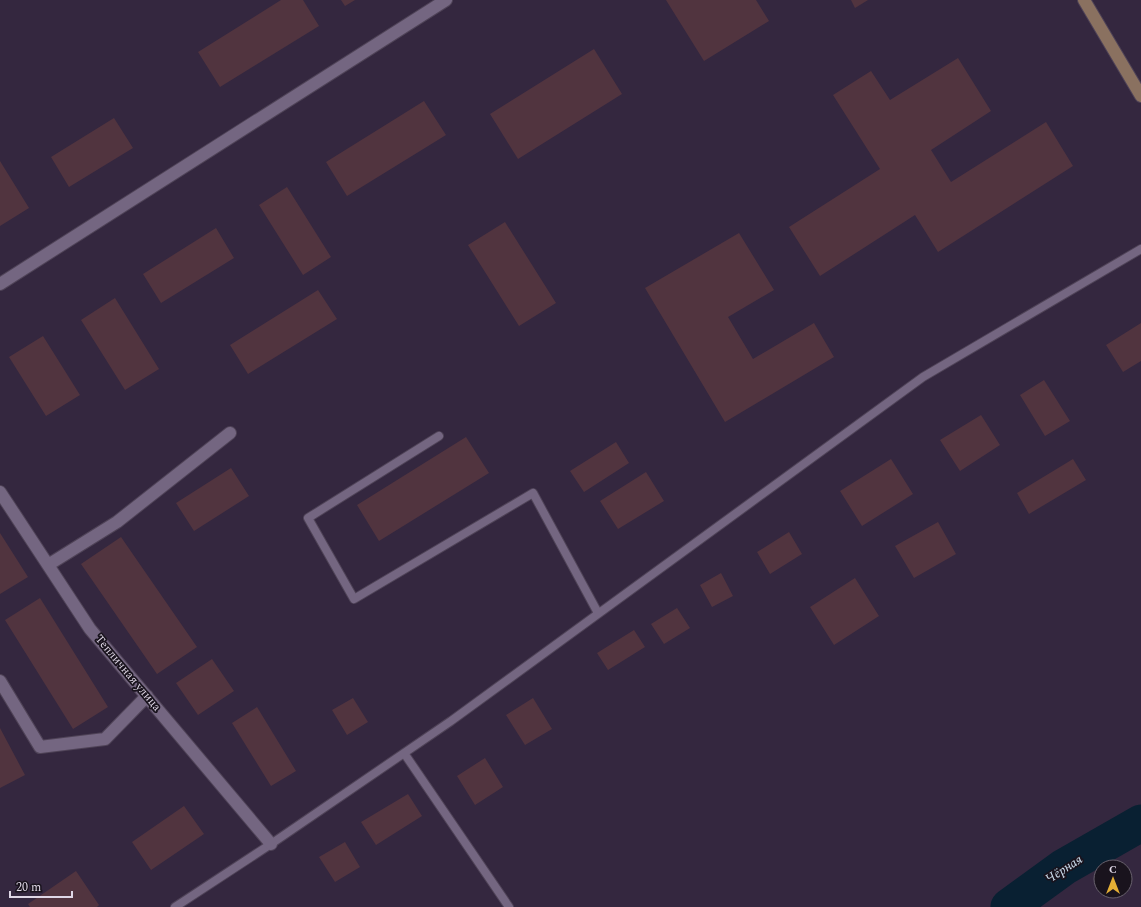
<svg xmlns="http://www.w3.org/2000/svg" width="1141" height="907" font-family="Spectral,serif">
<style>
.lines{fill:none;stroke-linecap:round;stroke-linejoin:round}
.river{stroke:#092032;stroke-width:37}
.building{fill:#51343f}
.lane-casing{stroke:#4f4357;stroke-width:10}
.street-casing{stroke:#4f4357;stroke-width:14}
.secondary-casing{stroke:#4f4357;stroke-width:14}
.lane{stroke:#746681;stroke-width:8}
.street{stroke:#746681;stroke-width:12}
.secondary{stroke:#8a7160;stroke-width:12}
.labels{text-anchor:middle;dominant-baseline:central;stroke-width:3.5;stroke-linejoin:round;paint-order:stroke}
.street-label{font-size:12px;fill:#dfd7e6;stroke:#19131d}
.water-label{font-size:13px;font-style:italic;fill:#d0e1f1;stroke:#19131d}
</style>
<rect width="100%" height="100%" fill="#34273f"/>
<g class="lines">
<path class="river" d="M1009,907L1064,867L1141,823"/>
</g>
<path class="building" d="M281,0H303L319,26L220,87L198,52Z
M341,0H355L345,6Z
M666,0H756L769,21L704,61Z
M851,0H868L855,8Z
M594,49L622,94L518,159L490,114Z
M958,58L991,111L931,150L951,182L1046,122L1073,166L938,252L915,215L820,276L789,227L880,169L833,95L871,71L890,100Z
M424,101L446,135L347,196L326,162Z
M114,118L133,148L69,187L51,157Z
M0,161L29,208L0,226Z
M287,187L331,257L303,275L259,205Z
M505,222L556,303L519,326L468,245Z
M216,228L234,258L161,303L143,274Z
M739,233L774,290L728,317L753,359L814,323L834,357L725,422L645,288Z
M318,290L337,319L248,374L230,345Z
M115,298L159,369L125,390L81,320Z
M1141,323V361L1123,372L1106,345Z
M43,336L80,395L46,416L9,357Z
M1044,380L1070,421L1045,436L1020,395Z
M981,415L1000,445L960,471L940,440Z
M466,437L489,473L379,541L357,505Z
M616,442L629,463L584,492L570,471Z
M891,459L913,494L862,526L840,491Z
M1073,459L1086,480L1029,514L1017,493Z
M231,468L249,496L194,531L176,503Z
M646,472L664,501L618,529L600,501Z
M938,522L956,554L914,578L895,546Z
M789,532L802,554L770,574L757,552Z
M0,533L28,577L0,594Z
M121,537L197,647L157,674L81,564Z
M721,573L733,596L712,607L700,585Z
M855,578L879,616L834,645L810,607Z
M40,598L108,707L73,729L5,620Z
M677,608L690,628L664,644L651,624Z
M634,630L645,647L608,670L597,653Z
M212,659L234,691L198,715L176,683Z
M353,698L368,722L347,735L332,710Z
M533,698L552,729L525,745L506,715Z
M257,707L296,771L271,786L232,723Z
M0,728L25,775L0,788Z
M485,758L503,787L475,805L457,776Z
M408,794L422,816L376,845L361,822Z
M184,806L204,834L151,870L132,842Z
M345,842L360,867L335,882L319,857Z
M76,871L99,905L97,907H30L28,904Z"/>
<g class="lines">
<defs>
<path id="lane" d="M439,436L308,518L354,599L533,493L598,613
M404,753L509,907
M175,907L271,844L451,721L923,377L1141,249"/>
<path id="street" d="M0,284L446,0
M0,492L90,629L271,844
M48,565L117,522L230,433
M0,681L40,747L105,739L147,696"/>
<path id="secondary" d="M1084,0L1141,96"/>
</defs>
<use href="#lane" class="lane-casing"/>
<use href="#street" class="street-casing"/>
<use href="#secondary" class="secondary-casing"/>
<use href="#lane" class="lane"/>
<use href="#street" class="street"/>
<use href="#secondary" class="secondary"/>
</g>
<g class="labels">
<g class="street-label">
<text transform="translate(128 673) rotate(50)">Тепличная улица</text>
</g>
<g class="water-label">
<text transform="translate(1064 869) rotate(-33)">Чёрная</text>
</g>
</g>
<g transform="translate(1113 879)"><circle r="19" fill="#19131d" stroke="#68616d"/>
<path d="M0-3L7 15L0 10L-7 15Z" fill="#e3ae35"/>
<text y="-6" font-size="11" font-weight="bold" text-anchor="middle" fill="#dfd7e6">С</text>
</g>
<path d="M10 891v6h62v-6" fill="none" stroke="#dfd7e6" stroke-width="2"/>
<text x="16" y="891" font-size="12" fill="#dfd7e6" stroke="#19131d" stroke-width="3" paint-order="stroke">20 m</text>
</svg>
